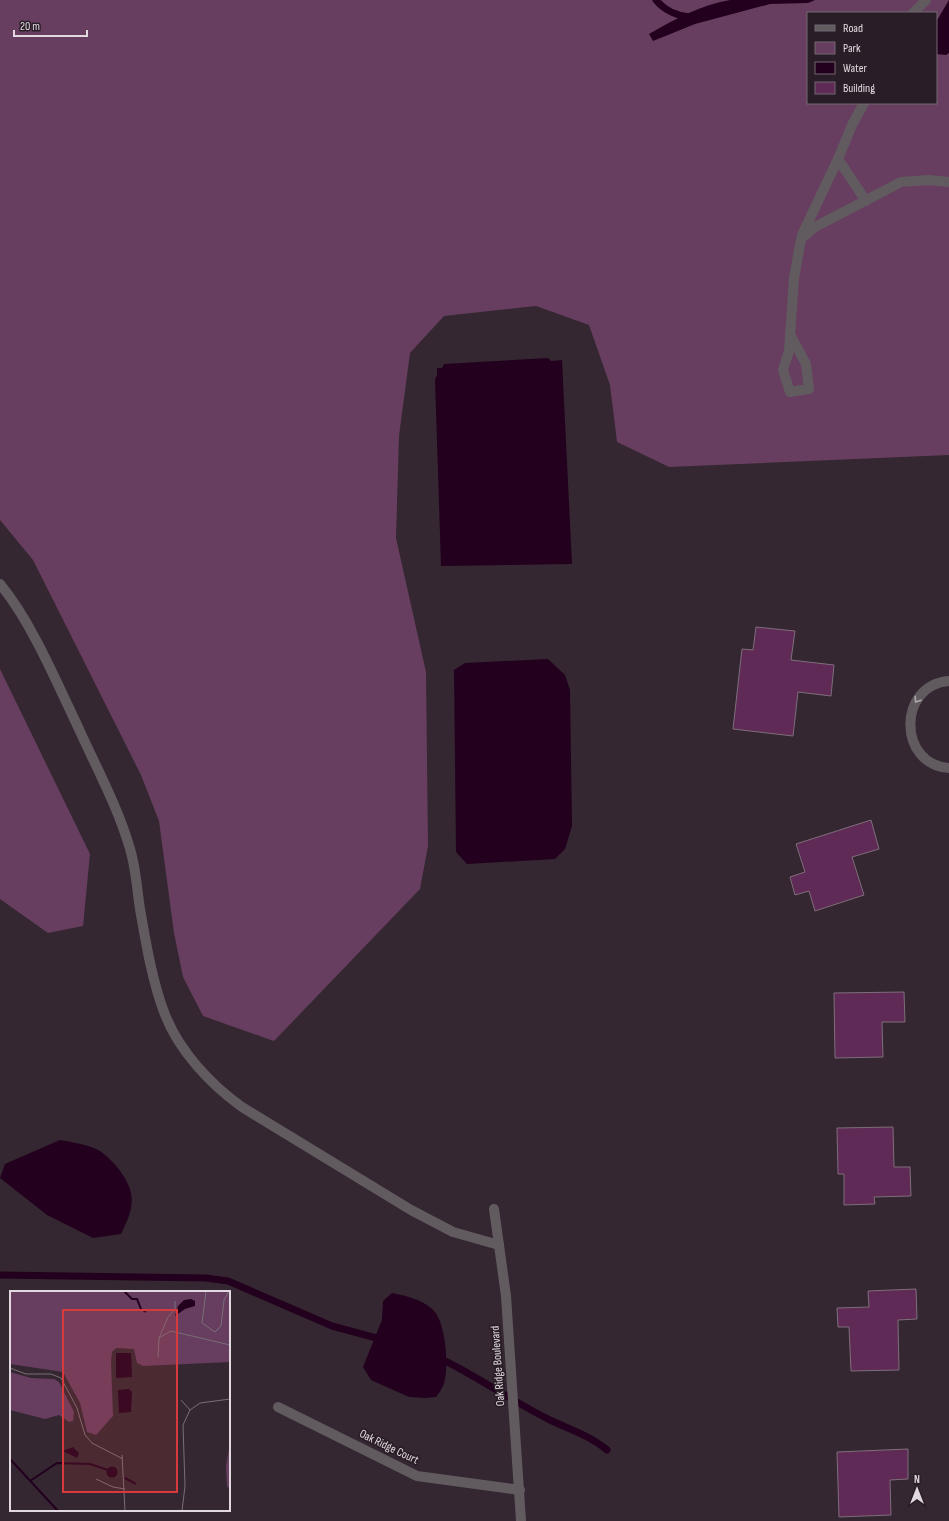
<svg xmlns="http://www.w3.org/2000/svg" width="949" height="1521" font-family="'Sofia Sans Condensed',sans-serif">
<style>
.green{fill:#673e5f;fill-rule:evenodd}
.water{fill:#22001e}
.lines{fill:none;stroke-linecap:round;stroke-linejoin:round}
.stream{stroke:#22001e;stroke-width:7}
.building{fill:#5f2b56;stroke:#7e6e7a}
.lane{stroke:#615b60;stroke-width:10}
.street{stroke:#615b60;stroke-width:10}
.oneway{stroke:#aea7ac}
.labels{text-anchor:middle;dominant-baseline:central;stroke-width:3.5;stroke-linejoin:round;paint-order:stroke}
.street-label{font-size:12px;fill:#e1d9df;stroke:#291d27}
.inset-river{fill:none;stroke:#22001e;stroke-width:2}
.inset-road{fill:none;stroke:#796e77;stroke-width:1}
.view{fill:#d73a3a;fill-opacity:0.15;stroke:#d73a3a;stroke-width:2}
.inset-edge{fill:none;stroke:#e1d9df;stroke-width:2}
</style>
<rect width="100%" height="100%" fill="#342731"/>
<path class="green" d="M0,0H949V455L669,467L617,442L610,385L589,325L536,306L444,316L410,353L399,436L396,538L426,672L428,846L420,889L274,1041L203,1016L183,977L174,933L159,821L141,775L33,560L0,520ZM808,13H936V103H808Z
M0,669L90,854L83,926L48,933L0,899Z"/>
<path class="water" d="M730,0H815L808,3L770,4L695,24L653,41L649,34C675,19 701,5 730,0Z
M949,0V53L946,55L936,54V22Z
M548,358L551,361L562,360L572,564L441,566L435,379L437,375V368H442L444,364Z
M548,659L565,675L570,690L572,826L565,849L555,859L467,864L456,852L454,670L465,663Z
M60,1140C71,1142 85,1144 96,1149C103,1152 111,1160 117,1167C137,1192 135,1206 121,1234L93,1238L47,1215L0,1178L5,1164Z
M392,1293C406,1296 421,1299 432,1309C446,1320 449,1367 444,1383C443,1388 439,1393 436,1397L425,1398L409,1397L371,1380L363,1367L382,1320L383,1301Z"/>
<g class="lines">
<path class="stream" d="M656,0C664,10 677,16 690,17
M0,1275L206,1278L228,1281L332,1326L384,1340
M437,1357C476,1375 511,1401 550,1420C569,1429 591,1436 607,1450"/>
</g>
<path class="building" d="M756,627L795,631L791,660L834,665L831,696L798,692L793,736L733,729L742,649L753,650Z
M871,820L879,849L852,857L864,895L815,911L809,891L795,895L790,877L805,872L796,844Z
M904,992L905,1022H882L883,1057L835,1058L834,993Z
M893,1127L894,1167H910L911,1196L874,1197L875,1204L844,1205V1174H838L837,1128Z
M916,1289L917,1319L898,1320L899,1370L851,1371L849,1327H838L837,1308L869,1307L868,1291Z
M908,1449V1479L890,1480L891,1515L839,1517L837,1452Z"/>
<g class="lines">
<path class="lane" d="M913,13L926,0
M838,159L866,201
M802,235L838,159L852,125L864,103
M790,334L806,364L809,389L790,392L783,370L789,351L794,278L801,239L815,227L901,182L929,180L949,182
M0,584C32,623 56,681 78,727C96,767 118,807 130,849C136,868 137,890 140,909C146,943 152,980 164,1012C178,1050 210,1084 242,1107L411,1210L453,1232L499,1245"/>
<path class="street" d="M949,681C897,685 898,765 949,768
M494,1209L506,1296L521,1521
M278,1407L417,1476L520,1490"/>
</g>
<defs><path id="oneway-chevron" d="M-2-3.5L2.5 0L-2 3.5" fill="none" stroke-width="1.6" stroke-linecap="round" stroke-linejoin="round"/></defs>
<use class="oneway" href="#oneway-chevron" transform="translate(917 700) rotate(124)"/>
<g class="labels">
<g class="street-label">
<text transform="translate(498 1366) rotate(-94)">Oak Ridge Boulevard</text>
<text transform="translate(389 1447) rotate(26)">Oak Ridge Court</text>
</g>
</g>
<g transform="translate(10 1291)">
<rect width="220" height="220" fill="#342731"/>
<path d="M0,0H220V71L133,75L127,72L124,58L106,57L102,61L101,71L103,125L86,144L77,141L70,112L53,81L0,73ZM0,81L21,87L44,88L49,91L64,121L63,130L59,131L49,124L35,128L0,119ZM220,152V198L217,195L216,175Z" fill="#673e5f"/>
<path d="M181,8L185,10V15L175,18L165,25L168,15L174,9ZM106,62H121L122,86L106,87ZM119,98L122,101L121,121L109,122L108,99ZM63,156L69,162L67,167L53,160ZM96.5 181a5.5 5.5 0 1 1 11 0a5.5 5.5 0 1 1-11 0Z" fill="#22001e"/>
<path class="inset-river" d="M114,0L122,8H127L131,18L136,21M0,168L48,220M115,187L126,193M20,190L47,172L80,173L98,179"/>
<path class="inset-road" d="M196,0L192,32L205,41L211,35L214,9L219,0M149,47L158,26L165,18V10M148,66L149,47L161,40L220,54M0,77L16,83H41L51,87L67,117L75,144L82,152L113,168M171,109L180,119M180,119L190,112L220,108M112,164L115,220M86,188L103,196L115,198M172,220L175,195L173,134L180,119"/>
<path class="view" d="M53,19H167V201H53Z"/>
<rect width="220" height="220" class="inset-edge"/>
</g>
<rect x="807" y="12" width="130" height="92" fill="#291d27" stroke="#736871"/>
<rect x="815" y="25" width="20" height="6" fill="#615b60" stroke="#736871"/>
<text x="843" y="32" font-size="12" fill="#e1d9df">Road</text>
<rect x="815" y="42" width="20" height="12" fill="#673e5f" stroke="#736871"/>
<text x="843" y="52" font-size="12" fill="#e1d9df">Park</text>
<rect x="815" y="62" width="20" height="12" fill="#22001e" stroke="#736871"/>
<text x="843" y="72" font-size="12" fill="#e1d9df">Water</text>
<rect x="815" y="82" width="20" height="12" fill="#5f2b56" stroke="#736871"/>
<text x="843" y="92" font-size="12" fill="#e1d9df">Building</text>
<g transform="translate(917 1489)" stroke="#291d27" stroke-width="3" paint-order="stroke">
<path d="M0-3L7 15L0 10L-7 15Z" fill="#e1d9df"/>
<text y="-6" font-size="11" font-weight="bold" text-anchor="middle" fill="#e1d9df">N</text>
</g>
<path d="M14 30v6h73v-6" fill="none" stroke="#e1d9df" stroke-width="2"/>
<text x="20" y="30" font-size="12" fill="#e1d9df" stroke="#291d27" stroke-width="3" paint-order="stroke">20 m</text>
</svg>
